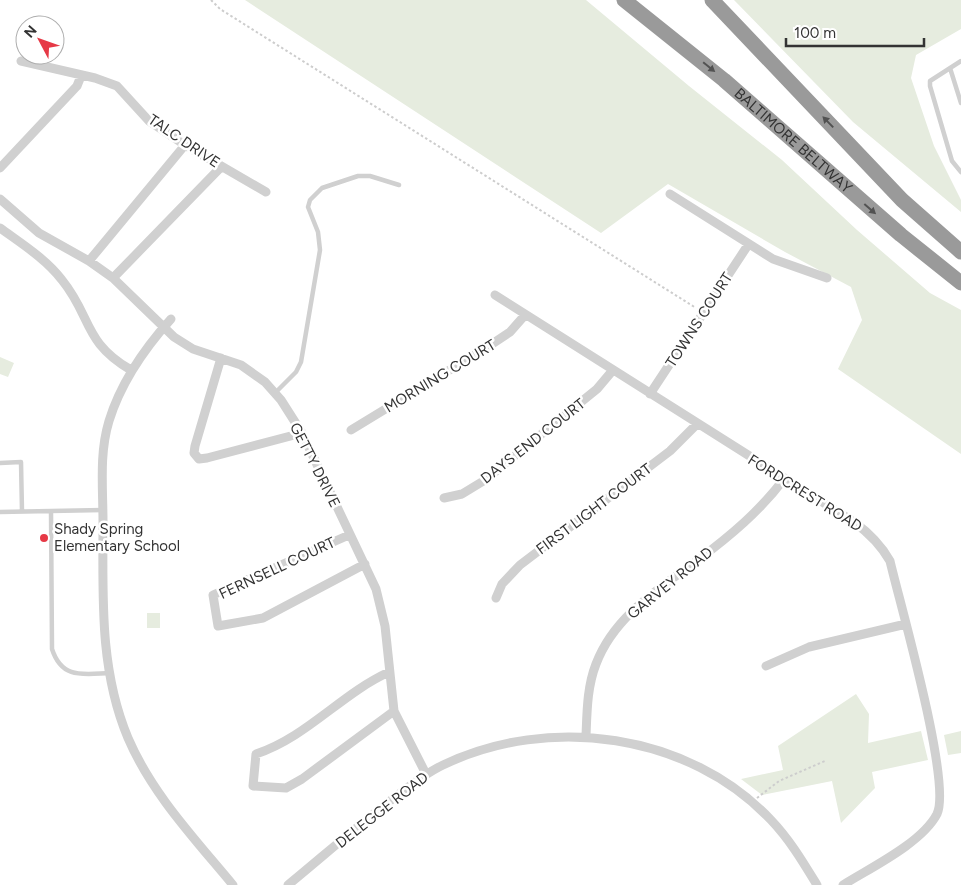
<svg xmlns="http://www.w3.org/2000/svg" width="961" height="885" font-family="Figtree,sans-serif">
<style>
.green{fill:#e6ecdf}
.lines{fill:none;stroke-linecap:round;stroke-linejoin:round}
.path{stroke:#cdcdcd;stroke-width:2;stroke-dasharray:2.5 2.5;stroke-linecap:butt}
.service{stroke:#d0d0d0;stroke-width:4.5}
.minor{stroke:#d0d0d0;stroke-width:9}
.motorway{stroke:#9a9a9a;stroke-width:15}
.oneway{fill:#525252}
.poi-dot{fill:#e63946;stroke:#fff;stroke-width:2}
.labels{text-anchor:middle;dominant-baseline:central;stroke-width:5;stroke-linejoin:round;paint-order:stroke}
.street-label{font-size:15px;fill:#333;stroke:#fff}
.poi-label{font-size:15px;fill:#333;stroke:#fff;text-anchor:start}
</style>
<rect width="100%" height="100%" fill="#fff"/>
<path class="green" d="M245,0H586L689,86L782,160L857,230L930,293L961,310V454L838,369L862,320L851,287L785,252L668,184L601,233Z
M734,0H961V29L916,55L911,78L934,146L961,200V212L853,122Z
M0,357L14,363L8,377L0,374Z
M147,613H160V628H147Z
M856,694L869,714L868,743L921,731L928,760L872,772L875,788L841,823L832,781L762,795L741,779L783,770L778,746Z
M961,731V753L948,755L944,735Z"/>
<g class="lines">
<path class="path" d="M211,0L220,9L696,308
M757,798L779,781L825,761"/>
<path class="service" d="M961,61L930,81V86L952,161L961,172
M950,68L961,103
M275,393L296,372L301,362L320,250L318,232L308,207L310,200L322,188L358,176H370L399,185
M0,463L21,462L22,511
M103,510L51,511L52,649C62,680 84,674 110,673
M0,512L51,511"/>
<path class="minor" d="M21,61L95,78L117,86L149,121L185,145L266,192
M0,168L77,86L81,76
M670,194L773,259L827,278
M0,199L39,233L89,261L113,278L174,337L193,349L241,365L265,382L281,400L302,433L376,589L385,626L394,711L426,774
M0,228C22,244 46,259 62,280C92,317 83,342 131,370
M89,261L185,145
M113,278L221,167
M495,295L854,522C869,533 881,545 890,561C900,604 952,783 937,814C922,843 870,868 843,885
M171,319C144,349 121,382 109,421C99,454 103,488 103,522C103,595 99,669 128,738C152,794 195,839 233,885
M221,358L195,446L194,453L199,459L207,458L302,433
M650,394L748,245
M351,430L489,346L510,332L525,315
M444,498L462,494L485,480L597,389L613,370
M349,535L213,595L218,626L263,618L365,564
M496,598L502,584L520,565L670,451L697,424
M766,666L809,647L906,624
M389,672C341,694 307,737 256,754L253,786L286,788L302,779L394,711
M586,736C587,712 587,687 596,664C614,616 659,589 698,560C730,536 760,511 784,479
M288,885C322,857 355,828 390,801C407,788 424,774 443,765C549,714 689,733 771,820C790,840 803,862 817,885"/>
<g class="motorway">
<path id="s1" d="M624,0L724,80L901,235L961,283"/>
<path d="M712,0L902,200L961,252"/>
</g>
</g>
<defs><path id="oneway-solid" d="M-6-.8H1V-3.2L6.5 0L1 3.2V.8H-6Z" transform="scale(1.25)"/></defs>
<g class="oneway">
<use href="#oneway-solid" transform="translate(709 67) rotate(39)"/>
<use href="#oneway-solid" transform="translate(828 122) rotate(-134)"/>
<use href="#oneway-solid" transform="translate(870 209) rotate(41)"/>
</g>
<circle class="poi-dot" cx="44" cy="538" r="5"/>
<g class="labels">
<g class="street-label">
<text transform="translate(184 141) rotate(34)">TALC DRIVE</text>
<text stroke="none"><textPath href="#s1" startOffset="220">BALTIMORE BELTWAY</textPath></text>
<text transform="translate(699 320) rotate(-57)">TOWNS COURT</text>
<text transform="translate(440 376) rotate(-31)">MORNING COURT</text>
<text transform="translate(533 441) rotate(-38)">DAYS END COURT</text>
<text transform="translate(315 465) rotate(63)">GETTY DRIVE</text>
<text transform="translate(805 493) rotate(32)">FORDCREST ROAD</text>
<text transform="translate(594 509) rotate(-37)">FIRST LIGHT COURT</text>
<text transform="translate(277 568) rotate(-25)">FERNSELL COURT</text>
<text transform="translate(670 583) rotate(-39)">GARVEY ROAD</text>
<text transform="translate(382 810) rotate(-38)">DELEGGE ROAD</text>
</g>
<g class="poi-label">
<text x="54" y="529">Shady Spring<tspan x="54" dy="17">Elementary School</tspan></text>
</g>
</g>
<g transform="translate(40 40) rotate(311)"><circle r="24" fill="#ffffff" stroke="#adadad"/>
<path d="M0-4L9 19L0 12L-9 19Z" fill="#e63946"/>
<text y="-8" font-size="14" font-weight="bold" text-anchor="middle" fill="#333333">N</text>
</g>
<path d="M786 38v8h138v-8" fill="none" stroke="#333333" stroke-width="2.5"/>
<text x="794" y="38" font-size="15" fill="#333333" stroke="#ffffff" stroke-width="4" paint-order="stroke">100 m</text>
</svg>
